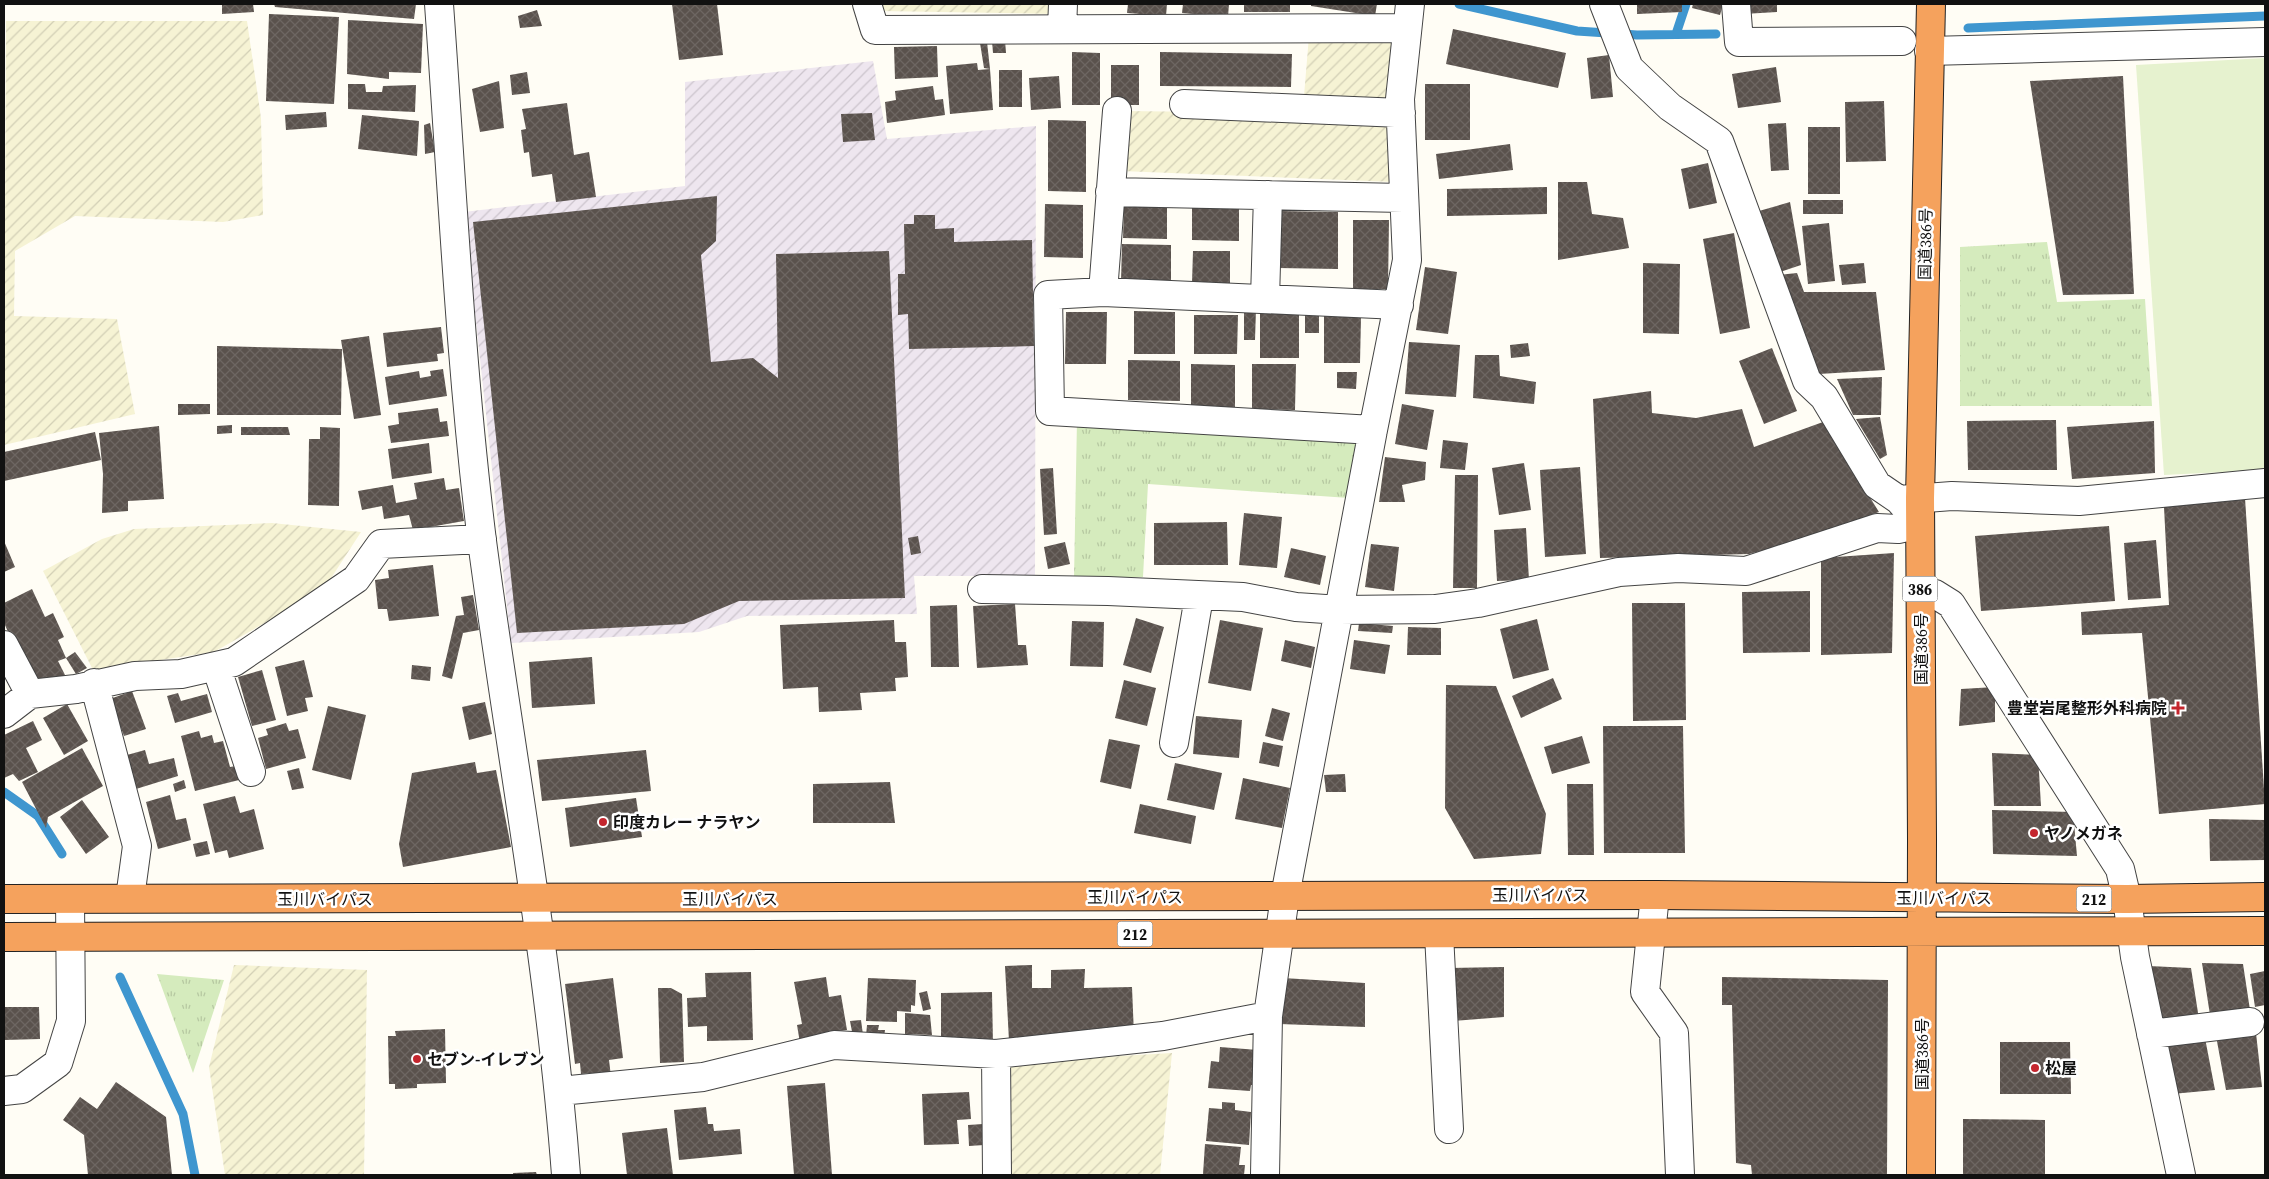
<svg xmlns="http://www.w3.org/2000/svg" width="2269" height="1179" font-family="'Source Serif 4','Noto Sans JP',serif">
<style>
.industrial{fill:url(#industrial-furrows)}
.farmland{fill:url(#farmland-furrows)}
.grass{fill:url(#grass-tufts)}
.pitch{fill:#e6f2cf}
.lines{fill:none;stroke-linecap:round;stroke-linejoin:round}
.stream{stroke:#3f96cf;stroke-width:9}
.building{fill:url(#building-cross-hatch)}
.minor-casing{stroke:#444;stroke-width:30}
.highway-casing{stroke:#222;stroke-width:30}
.minor{stroke:#fff;stroke-width:28}
.highway{stroke:#f5a25d;stroke-width:28}
.poi-dot{fill:#c4262e;stroke:#fff;stroke-width:2}
.labels{text-anchor:middle;dominant-baseline:central;stroke-width:5;stroke-linejoin:round;paint-order:stroke}
.shield{fill:#fff;stroke:#585858;stroke-width:1}
.shield-label{font-size:15px;font-weight:bold;fill:#111}
.street-label{font-size:16px;fill:#111;stroke:#fff}
.poi-label{font-size:16px;font-weight:bold;fill:#111;stroke:#fff;text-anchor:start}
</style>
<defs>
<pattern id="industrial-furrows" width="10" height="10" patternUnits="userSpaceOnUse" patternTransform="scale(1.25)"><rect width="10" height="10" fill="#eee6ef"/><path d="M-1 1l2-2M0 10L10 0M9 11l2-2" fill="none" stroke="#cbc4cc"/></pattern>
<pattern id="farmland-furrows" width="10" height="10" patternUnits="userSpaceOnUse" patternTransform="scale(1.25)"><rect width="10" height="10" fill="#f6f3d4"/><path d="M-1 1l2-2M0 10L10 0M9 11l2-2" fill="none" stroke="#d2cfb5"/></pattern>
<pattern id="grass-tufts" width="24" height="20" patternUnits="userSpaceOnUse" patternTransform="scale(1.25)"><rect width="24" height="20" fill="#d5ebbd"/><path d="M3 7l-1-3M5 7V3M7 7l1-3M15 17l-1-3M17 17v-4M19 17l1-3" fill="none" stroke="#b6c8a1"/></pattern>
<pattern id="building-cross-hatch" width="8" height="8" patternUnits="userSpaceOnUse" patternTransform="scale(1.25)"><rect width="8" height="8" fill="#5a524d"/><path d="M0 0l8 8M0 8l8-8" fill="none" stroke="#6d6662"/></pattern>
</defs>
<rect width="100%" height="100%" fill="#fffdf5"/>
<path class="industrial" d="M873,61L887,139L1036,126L1035,576H914L917,614L747,616L699,632L511,643L464,212L685,186V82Z"/>
<path class="farmland" d="M878,4H1055V14L879,11Z
M6,21H247L261,118L263,215L223,222L75,216L15,251L14,316L117,319L135,414L4,445Z
M1399,35L1393,100L1304,96L1309,36Z
M1125,111L1303,113L1388,122L1394,182L1121,171Z
M272,523L361,532L324,589L214,652L93,670L43,571L102,539L134,529Z
M234,965L367,970L364,1175H225L209,1067Z
M1172,1053L1160,1175H1003L1000,1063Z"/>
<path class="grass" d="M2047,242L2057,302L2145,299L2152,406H1960V247Z
M1077,420L1362,437L1349,498L1148,484L1143,577L1074,579Z
M157,974L224,980L193,1073Z"/>
<path class="pitch" d="M2265,58V470L2164,475L2136,65Z"/>
<g class="lines">
<path class="stream" d="M1459,4L1577,31L1637,35L1716,34
M1968,28L2265,16
M1676,34L1686,4
M4,792L38,816L62,854
M120,977L183,1114L195,1175"/>
</g>
<path class="building" d="M222,4H253L254,12L222,14Z
M274,4H416L414,19L275,7Z
M672,4H717L723,55L679,60Z
M1128,4H1167L1166,16L1127,13Z
M1183,4H1229L1228,17L1182,13Z
M1244,4H1290V12H1244Z
M1311,4H1377L1375,16L1311,6Z
M1637,4H1682V12L1637,14Z
M1693,4H1723L1720,15L1692,8Z
M1743,4H1777V12L1744,14Z
M537,10L542,26L520,28L518,16Z
M269,14L339,17L334,104L266,101Z
M348,20L423,24L421,73L389,72V79L347,74Z
M1453,29L1566,53L1558,88L1446,64Z
M1005,40L1006,53H993L992,41Z
M987,42L990,69L984,68L980,43Z
M937,46L938,77L895,79L894,47Z
M1072,52L1100,53V105H1072Z
M1160,52L1292,54L1291,87L1160,86Z
M1609,55L1613,97L1591,99L1587,58Z
M977,63L978,70L990,69L993,110L950,114L946,66Z
M1111,65H1139V105H1111Z
M1776,67L1781,102L1738,108L1732,74Z
M999,70H1022V107H999Z
M527,72L530,93L512,95L510,75Z
M1059,76L1061,108L1031,110L1029,78Z
M2123,76L2134,294L2063,295L2030,81Z
M499,81L504,128L480,132L472,89Z
M348,84H365L366,92H382L383,86L416,85L415,112L348,109Z
M1425,84H1470V140H1425Z
M933,86L935,100L943,99L945,115L887,123L885,102L896,100L895,91Z
M1884,101L1886,161L1846,162L1845,102Z
M567,103L574,155L589,152L596,197L556,202L552,174L532,177L529,152L524,153L521,130L526,129L522,109Z
M326,112L327,127L286,130L285,115Z
M872,113L875,140L843,142L841,114Z
M362,115L419,121L417,156L358,149Z
M1048,120L1086,121V192L1048,191Z
M430,123L435,152L425,154L424,125Z
M1786,123L1789,170L1771,171L1768,124Z
M1808,127H1840V194H1808Z
M1510,144L1513,170L1439,179L1436,154Z
M1708,163L1717,203L1689,209L1681,169Z
M1558,182H1587L1592,214L1623,218L1629,248L1558,260Z
M1547,187V214L1447,216V189Z
M717,196L716,241L701,255L711,362L753,358L778,378L776,254L889,251L905,598L739,601L684,624L517,633L473,222Z
M1803,200H1843V214H1803Z
M1790,202L1801,265L1780,272L1759,211Z
M1045,204L1083,205V258L1044,257Z
M1124,205H1167V239L1123,238Z
M1192,205L1239,206V241L1192,240Z
M1279,211L1338,212V269L1278,268Z
M914,215H935V229L954,228V242L1032,240L1034,346L909,349L908,314L898,315V274H905L904,224H914Z
M1353,220H1389L1388,289H1353Z
M1829,223L1835,281L1808,284L1802,226Z
M1734,233L1750,328L1720,334L1703,239Z
M1122,244L1171,245V283L1121,282Z
M1193,251H1230V283H1192Z
M1643,263L1680,264L1679,334L1643,333Z
M1864,263L1866,283L1842,285L1839,265Z
M1425,267L1457,272L1448,334L1416,330Z
M1797,273L1804,292H1876L1885,370L1819,374L1778,275Z
M1244,309H1256L1255,340H1244Z
M1134,311L1175,312V354H1134Z
M1066,312H1107L1106,364H1065Z
M1260,314H1299V358H1260Z
M1305,314H1319V333H1305Z
M1194,315H1238L1237,354H1194Z
M1324,316L1361,317L1360,363H1324Z
M441,327L444,353L437,354L438,361L387,367L383,333Z
M369,336L381,415L354,419L341,340Z
M1409,342L1460,345L1456,397L1405,394Z
M1528,343L1530,356L1511,358L1510,345Z
M217,346L342,349L341,415H217Z
M1772,348L1797,411L1764,424L1739,361Z
M1475,355H1499L1500,376L1536,382L1534,404L1473,398Z
M1128,360L1180,361V401L1128,400Z
M1191,364L1235,365V409H1191Z
M1252,364H1296L1295,410L1252,409Z
M443,369L447,396L389,405L385,377L419,371L420,378L431,376L430,371Z
M1337,372H1357L1356,389L1337,388Z
M1882,377L1881,415H1853L1837,379Z
M1651,391L1652,413L1696,418L1742,409L1754,447L1823,422L1879,512L1788,544L1749,554L1600,558L1593,399Z
M178,404H210V414L178,415Z
M1402,404L1434,410L1427,450L1395,444Z
M438,408L440,422L447,421L449,436L391,443L388,426L399,424L398,413Z
M1880,417L1887,455L1880,459L1856,419Z
M2056,420L2057,470H1968L1967,421Z
M2154,421L2155,473L2072,479L2067,427Z
M232,425V433L217,434V426Z
M159,426L164,499L128,501V511L102,513L103,474L99,433Z
M241,427H288L290,435H241Z
M320,427L340,428L339,506L308,505L309,439H320Z
M95,432L101,460L4,481V452Z
M1443,440L1468,443L1465,470L1440,468Z
M429,443L432,473L392,479L388,449Z
M1385,457L1426,462L1425,480L1402,485L1405,502H1379Z
M1524,463L1531,510L1499,515L1492,468Z
M1580,467L1586,554L1545,557L1540,470Z
M1053,468L1057,534L1044,535L1040,469Z
M1455,475H1478L1477,588H1453Z
M444,478L446,490L459,488L464,521L413,530L409,515L384,519L382,506L362,510L358,491L393,485L396,503L417,499L414,483Z
M2245,498L2265,804L2159,814L2142,633L2082,635L2081,612L2169,605L2164,507Z
M1244,513L1282,517L1277,568L1239,565Z
M1227,522L1228,565H1154V523Z
M2109,526L2115,601L1981,611L1975,536Z
M1526,528L1529,580L1497,581L1494,530Z
M918,536L921,553L911,555L908,538Z
M2156,540L2161,598L2128,600L2124,543Z
M4,541L15,567L4,572Z
M1065,542L1070,564L1048,569L1044,547Z
M1371,544L1399,547L1394,591L1365,587Z
M1291,548L1326,556L1320,585L1284,577Z
M1894,553L1892,653L1821,655V558Z
M433,565L439,616L389,621L387,609H378L375,580L389,578L388,570Z
M32,589L45,617L53,613L64,637L58,640L66,658L58,661L66,677L36,692L4,623V603Z
M1810,591V652L1743,653L1742,592Z
M473,595L479,630L463,633L452,679L442,676L456,616L464,615L461,597Z
M1632,603H1685L1686,720L1633,721Z
M1015,604L1018,645H1026L1028,665L977,668L973,606Z
M957,605L959,667H931L930,606Z
M1136,618L1164,627L1151,673L1123,665Z
M1537,619L1549,670L1513,679L1500,629Z
M894,620L895,642H906L908,677L895,678L896,691L860,693L862,710L819,712L818,687L783,689L780,625Z
M1220,620L1263,628L1251,691L1208,683Z
M1072,621L1104,622L1103,667L1070,666Z
M1359,623L1393,626L1392,633L1358,631Z
M1408,627L1441,628V655H1407Z
M1285,640L1315,647L1311,668L1281,661Z
M1354,640L1390,645L1385,674L1350,669Z
M75,652L87,668L76,674L66,658Z
M592,657L595,704L532,708L529,662Z
M304,660L313,697L305,698L308,711L287,716L275,667Z
M412,665L431,667L430,681L411,679Z
M262,670L276,720L252,726L238,677Z
M1553,678L1562,699L1521,718L1512,696Z
M1124,680L1156,688L1147,726L1115,718Z
M1446,685L1496,686L1546,814L1541,854L1474,859L1445,808Z
M1995,687V722L1959,726L1961,689Z
M132,691L146,729L124,736L110,699Z
M178,693L181,701L207,694L212,712L175,723L167,696Z
M485,702L492,734L469,740L462,707Z
M67,704L88,741L64,755L43,718Z
M328,706L366,715L351,780L312,770Z
M1272,708L1290,713L1283,741L1265,736Z
M1196,716L1242,720L1239,758L1193,754Z
M33,721L42,740L26,748L38,772L19,781L13,774L4,778V735Z
M286,723L289,731L298,729L306,758L266,769L258,738L268,735L266,729Z
M1603,726H1683L1685,853H1604Z
M199,731L201,738L212,735L214,743L223,741L230,767L236,766L239,780L195,791L181,736Z
M1582,736L1590,763L1552,774L1544,747Z
M1109,739L1140,745L1131,789L1100,782Z
M1263,742L1283,746L1279,767L1259,763Z
M82,748L103,786L48,817L46,828L22,782Z
M145,750L149,764L174,758L178,776L136,789L127,755Z
M646,750L651,791L542,801L537,760Z
M1992,753L2038,755L2041,806H1994Z
M475,762L477,773L496,770L511,847L403,867L399,844L412,773Z
M1175,763L1222,773L1214,810L1167,800Z
M299,768L304,788L292,790L287,771Z
M1345,774L1346,792H1326L1324,775Z
M1243,778L1290,788L1282,828L1235,819Z
M184,780L186,788L175,792L173,784Z
M890,782L895,823H813V784Z
M1567,784H1593L1594,855H1568Z
M170,795L176,820L186,818L191,840L158,849L146,802Z
M235,796L240,813L254,809L264,849L229,858L227,850L215,853L203,804Z
M636,798L642,837L570,847L565,808Z
M82,800L109,837L86,854L60,817Z
M1140,804L1196,816L1191,844L1134,833Z
M1992,810L2073,812L2077,856L1993,854Z
M2209,819L2265,820V860L2210,861Z
M207,841L210,854L196,857L193,844Z
M2202,963L2243,964L2250,1010L2210,1015Z
M1032,965V988H1051V970L1085,969L1084,988L1132,987L1134,1035L1009,1041L1005,966Z
M2149,966L2191,968L2199,1019L2156,1023Z
M1504,967V1017L1453,1021L1449,968Z
M2265,971V1005L2255,1007L2250,974Z
M751,972L753,1040L707,1041V1026L688,1027L687,998L706,997L705,973Z
M826,977L829,997L841,995L847,1030L832,1032L800,1043L797,1025L802,1024L794,982Z
M1722,977L1888,980L1887,1175H1752L1751,1165L1736,1163L1732,1005H1722Z
M613,978L623,1058L609,1060L612,1085L592,1088L591,1073L581,1074L580,1063L575,1064L565,984Z
M868,978L916,980L915,1006L911,1005V1012L897,1011V1022L866,1021Z
M1283,978L1365,983V1027L1279,1024Z
M658,988H671L682,994L684,1062L660,1063Z
M927,991L931,1009L923,1011L919,993Z
M992,992L993,1044H941V993Z
M4,1007H39L40,1039L4,1040Z
M905,1013L930,1015L932,1035L905,1034Z
M861,1020L863,1035L853,1037L850,1021Z
M867,1025H879L878,1030H885L884,1037L866,1036Z
M445,1029L446,1083L417,1084V1088L395,1089V1084H389L388,1036H396L395,1031Z
M2256,1033L2262,1087L2226,1090L2216,1036Z
M2205,1038L2215,1090L2172,1094L2163,1043Z
M2000,1042H2070L2071,1094H2000Z
M1220,1047L1258,1050L1255,1085H1251L1250,1091L1208,1088L1211,1061L1219,1062Z
M116,1082L166,1117L172,1175H88L84,1135L63,1120L80,1097L97,1109Z
M825,1083L832,1175H794L787,1086Z
M969,1092L971,1119L957,1120L959,1144L924,1145L922,1094Z
M1222,1102L1235,1103V1110L1251,1112L1249,1145L1206,1141L1209,1108L1222,1109Z
M706,1107L708,1124H713L714,1131L740,1129L742,1154L679,1160L674,1110Z
M1963,1119L2045,1120V1175H1963Z
M983,1124L984,1145L969,1146L968,1125Z
M667,1128L673,1175H627L622,1133Z
M1205,1144L1241,1147L1239,1165H1245L1244,1175L1203,1174Z
M536,1172L537,1175H513V1173Z"/>
<g class="lines">
<defs>
<path id="minor" d="M439,4C452,183 460,363 482,541C510,753 550,962 566,1175
M867,4L875,30L1407,28
M1736,4L1739,42L1902,41
M1062,29L1063,4
M1929,51L2265,42
M1184,104L1401,113
M1110,192L1403,198
M1103,292L1117,111
M1265,299L1268,195
M1373,430L1050,411L1048,295L1103,292L1399,305
M1899,500L1952,496L2079,501L2265,483
M982,589L1108,591L1243,597L1296,607L1340,610L1435,609L1478,603L1619,572L1678,568L1746,571L1877,528L1898,529L1920,524L1899,500L1877,485L1824,397L1807,381L1719,141L1670,107L1629,68L1604,4
M1920,591L1935,594L1951,604L2120,869L2127,899L2135,957L2181,1175
M4,645L30,694L76,689L135,676L181,674L234,662L356,579L381,544L482,539
M216,666L251,772
M94,683L137,846L130,898
M4,714L30,694
M1174,743L1199,597
M1655,895L1645,992L1674,1033L1680,1175
M1439,934L1449,1129
M2151,1034L2250,1022
M996,1054L997,1175
M4,1091L22,1089L58,1063L71,1021L70,899
M560,1091L703,1077L834,1045L996,1054L1163,1036L1268,1016L1285,896L1373,430L1407,260L1400,99L1410,4
M1265,1175L1268,1016"/>
<path id="highway" d="M4,899L1655,895L2127,899L2265,897
M4,937L2265,931
M1921,1175L1922,840L1920,498L1931,4"/>
</defs>
<use href="#minor" class="minor-casing"/>
<use href="#highway" class="highway-casing"/>
<use href="#minor" class="minor"/>
<use href="#highway" class="highway"/>
</g>
<g class="poi-dot">
<path d="M2175.5 700.5h5v5h5v5h-5v5h-5v-5h-5v-5h5z"/>
<circle cx="603" cy="822" r="5"/>
<circle cx="2034" cy="833" r="5"/>
<circle cx="417" cy="1059" r="5"/>
<circle cx="2035" cy="1068" r="5"/>
</g>
<g class="labels">
<g class="shield">
<rect x="1902.5" y="576.5" width="35" height="25" rx="4"/>
<rect x="2076.5" y="886.5" width="35" height="25" rx="4"/>
<rect x="1117.5" y="921.5" width="35" height="25" rx="4"/>
</g>
<g class="shield-label">
<text x="1920" y="589">386</text>
<text x="2094" y="899">212</text>
<text x="1135" y="934">212</text>
</g>
<g class="street-label">
<text transform="translate(1925 244) rotate(-89)">国道386号</text>
<text transform="translate(1921 649) rotate(-90)">国道386号</text>
<text x="1540" y="895">玉川バイパス</text>
<text x="1135" y="897">玉川バイパス</text>
<text x="1944" y="898">玉川バイパス</text>
<text x="325" y="899">玉川バイパス</text>
<text x="730" y="899">玉川バイパス</text>
<text transform="translate(1922 1054) rotate(-90)">国道386号</text>
</g>
<g class="poi-label">
<text x="2167" y="708" text-anchor="end">豊堂岩尾整形外科病院</text>
<text x="613" y="822">印度カレー ナラヤン</text>
<text x="2044" y="833">ヤノメガネ</text>
<text x="427" y="1059">セブン-イレブン</text>
<text x="2045" y="1068">松屋</text>
</g>
</g>
<rect width="2269" height="1179" fill="none" stroke="#111111" stroke-width="10"/>
</svg>
